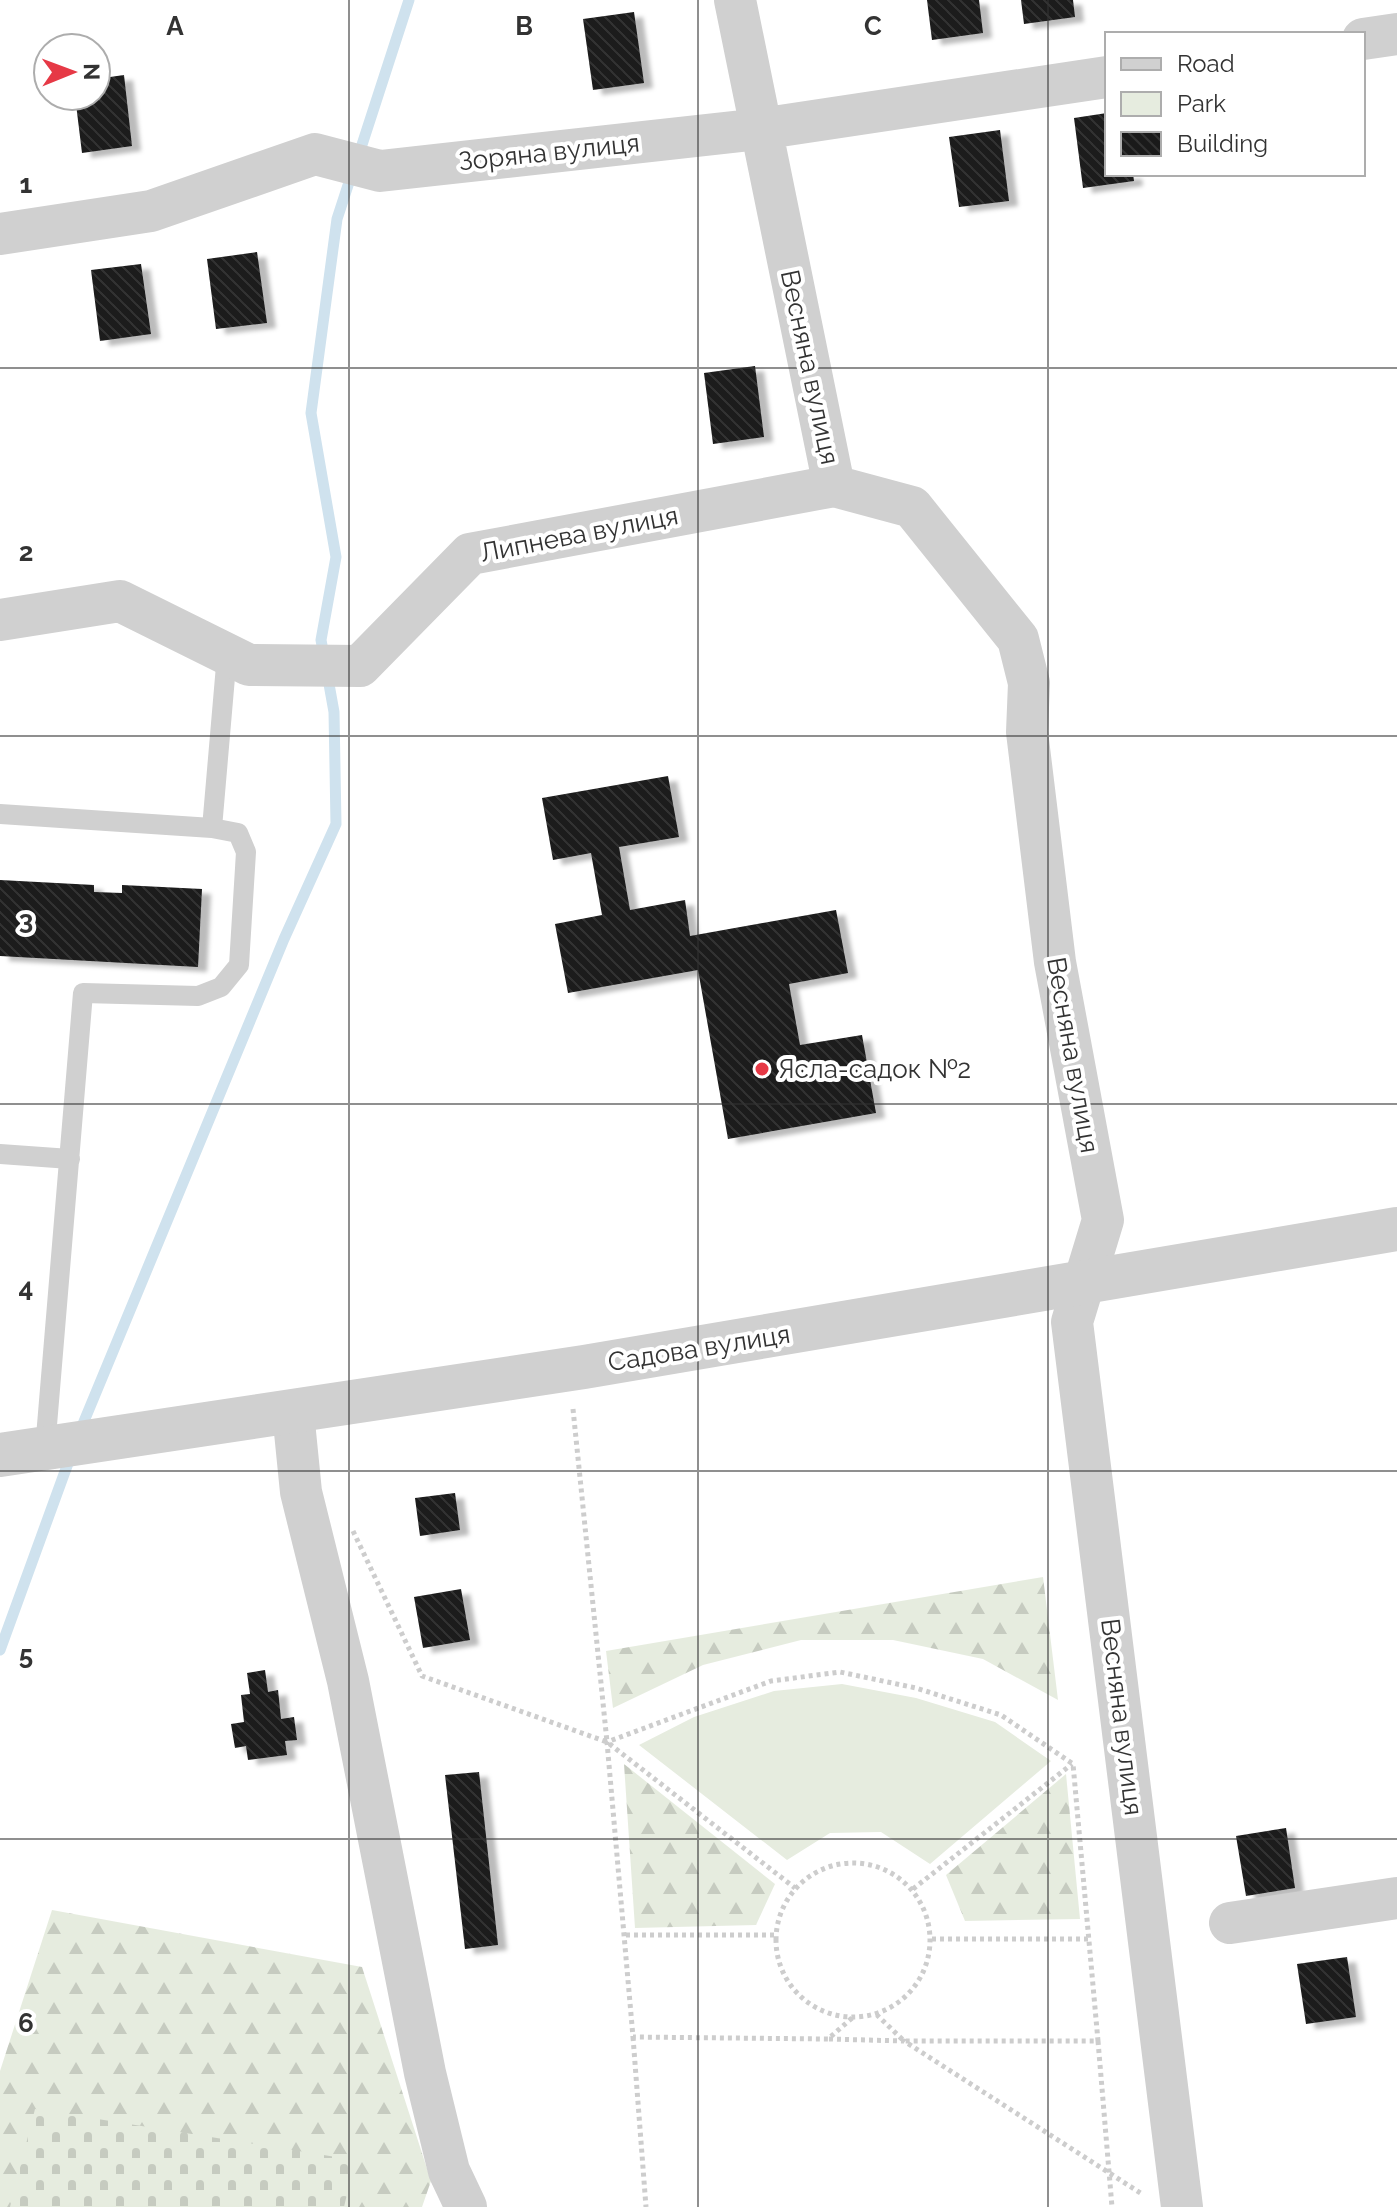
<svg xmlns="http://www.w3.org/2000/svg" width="1397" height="2207" font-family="Raleway,sans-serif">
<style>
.green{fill:#e6ecdf}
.forest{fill:url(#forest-firs)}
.cemetery{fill:url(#cemetery-stones)}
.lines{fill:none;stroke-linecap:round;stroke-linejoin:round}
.stream{stroke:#cfe2ee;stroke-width:11}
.building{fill:url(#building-back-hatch);filter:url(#shadow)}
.path{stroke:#cdcdcd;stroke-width:5;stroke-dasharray:4 4;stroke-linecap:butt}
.service{stroke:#d0d0d0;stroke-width:20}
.minor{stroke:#d0d0d0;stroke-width:42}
.tertiary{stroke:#d0d0d0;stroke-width:44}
.grid{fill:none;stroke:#333;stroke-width:2;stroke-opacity:0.55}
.poi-dot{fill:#e63946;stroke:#fff;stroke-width:3}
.labels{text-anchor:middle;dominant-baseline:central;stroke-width:8;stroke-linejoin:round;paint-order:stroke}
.street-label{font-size:26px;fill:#333;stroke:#fff}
.poi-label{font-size:26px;fill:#333;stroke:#fff;text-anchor:start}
.grid-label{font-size:26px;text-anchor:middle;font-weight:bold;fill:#333;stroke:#fff;stroke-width:8;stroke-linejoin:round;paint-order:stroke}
</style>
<defs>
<pattern id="forest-firs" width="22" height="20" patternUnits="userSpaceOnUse" patternTransform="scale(2)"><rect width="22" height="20" fill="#e6ecdf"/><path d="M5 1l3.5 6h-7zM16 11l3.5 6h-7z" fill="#c6cbc0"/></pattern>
<pattern id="cemetery-stones" width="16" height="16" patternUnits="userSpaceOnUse" patternTransform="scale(2)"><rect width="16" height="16" fill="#e6ecdf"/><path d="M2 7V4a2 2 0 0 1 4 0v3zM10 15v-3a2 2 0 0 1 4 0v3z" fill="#c6cbc0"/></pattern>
<pattern id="building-back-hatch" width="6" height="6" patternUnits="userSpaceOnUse" patternTransform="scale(2)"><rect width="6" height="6" fill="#1a1a1a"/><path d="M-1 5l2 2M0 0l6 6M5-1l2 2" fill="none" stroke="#333"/></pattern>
<filter id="shadow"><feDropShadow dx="9" dy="5" stdDeviation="2" flood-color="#0004"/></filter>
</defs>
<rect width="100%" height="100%" fill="#fff"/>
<path class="green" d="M842,1684L916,1698L995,1722L1051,1761L930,1864L881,1832L830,1833L787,1860L639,1745L694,1717L774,1691Z"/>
<path class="forest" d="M1043,1577L1058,1700L983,1659L893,1640H801L703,1665L613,1708L606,1651Z
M624,1764L775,1884L756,1925L635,1928Z
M1066,1774L1080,1919L965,1921L946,1875Z
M52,1910L362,1967L431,2181L422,2207H0V2071Z"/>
<path class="cemetery" d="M35,2109L355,2160L344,2207H10Z"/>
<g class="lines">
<path class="stream" d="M358,157L409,0
M324,656L321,640L336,557L311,413L337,219L352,173
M80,1431L284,939L336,824L334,712L327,673
M0,1650L71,1455"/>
</g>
<path class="building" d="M927,0H979L983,33L932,40Z
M1021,0H1073L1075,17L1024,24Z
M634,12L644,83L593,90L583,19Z
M124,75L132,146L82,153L75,96H96V79Z
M1107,113V174H1133L1134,181L1083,188L1074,118Z
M1000,130L1009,201L959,207L949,137Z
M257,252L267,323L216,329L207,259Z
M141,264L151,334L100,341L91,270Z
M755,366L764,437L713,444L704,373Z
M668,776L679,837L619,847L630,910L685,900L690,936L836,910L848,973L789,984L800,1045L862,1035L876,1113L728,1139L698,970L568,993L555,924L602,915L591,853L553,860L542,798Z
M0,880L94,885V892L122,893V885L202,889L198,967L0,956Z
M455,1493L460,1530L420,1536L415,1498Z
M461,1589L470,1640L423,1648L414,1597Z
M265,1670L268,1692L278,1690L281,1719L294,1717L297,1740L285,1741L287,1755L248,1760L246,1746L235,1748L231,1724L244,1722L241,1695L250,1694L247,1673Z
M479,1772L498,1945L465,1949L445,1775Z
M1286,1828L1295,1888L1246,1896L1236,1836Z
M1347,1957L1356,2017L1306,2024L1297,1964Z"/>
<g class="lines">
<path class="path" d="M573,1409L607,1742
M353,1531L422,1676L607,1742L795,1888
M776 1940a77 77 0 1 1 154 0a77 77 0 1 1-154 0Z
M913,1889L1072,1764
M626,1935H776
M932,1939H1088
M852,2018L828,2039L633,2037L607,1742L771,1681L840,1672L916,1688L1001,1715L1073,1764L1098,2041H904L877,2015
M633,2037L646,2207
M829,2039L904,2041L1142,2194
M1098,2041L1112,2207"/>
<path class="service" d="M0,814L212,828
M0,1154L70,1159
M45,1449L83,993L198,996L221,987L239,965L246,852L238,833L212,828L227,654"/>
<path class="minor" d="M735,0L834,486L912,507L1018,639L1029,683L1027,732L1055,962L1103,1220L1072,1322L1182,2207
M1363,39L1397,34
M0,234L151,211L315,154L380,171L760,129L1107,77
M0,620L120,601L249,665L360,666L470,554L834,486
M293,1412L301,1492L348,1681L425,2073L449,2171L466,2207
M1230,1923L1397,1898"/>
<path class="tertiary" d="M0,1455L584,1367L1397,1229"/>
</g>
<path class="grid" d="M349,0V2207M698,0V2207M1048,0V2207M0,368H1397M0,736H1397M0,1104H1397M0,1471H1397M0,1839H1397"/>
<circle class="poi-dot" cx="762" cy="1069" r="8"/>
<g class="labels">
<g class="street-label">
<text transform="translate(549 152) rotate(-6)">Зоряна вулиця</text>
<text transform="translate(810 367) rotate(78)">Весняна вулиця</text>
<text transform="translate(579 534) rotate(-11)">Липнева вулиця</text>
<text transform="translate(1073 1055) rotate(80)">Весняна вулиця</text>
<text transform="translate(699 1348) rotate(-9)">Садова вулиця</text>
<text transform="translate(1122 1717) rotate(83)">Весняна вулиця</text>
</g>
<g class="poi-label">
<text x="778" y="1069">Ясла-садок №2</text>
</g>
</g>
<g class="grid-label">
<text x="175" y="35">A</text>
<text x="524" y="35">B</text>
<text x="873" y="35">C</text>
<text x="26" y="193">1</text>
<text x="26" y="561">2</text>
<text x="26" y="929">3</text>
<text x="26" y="1297">4</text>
<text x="26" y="1664">5</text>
<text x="26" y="2032">6</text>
</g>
<rect x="1105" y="32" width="260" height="144" fill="#ffffff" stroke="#adadad" stroke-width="2"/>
<rect x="1121" y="58" width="40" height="12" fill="#d0d0d0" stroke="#adadad" stroke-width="2"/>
<text x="1177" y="72" font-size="24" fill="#333333">Road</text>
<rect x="1121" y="92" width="40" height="24" fill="#e6ecdf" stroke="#adadad" stroke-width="2"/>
<text x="1177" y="112" font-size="24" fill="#333333">Park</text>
<rect x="1121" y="132" width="40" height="24" fill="url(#building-back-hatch)" stroke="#adadad" stroke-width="2"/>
<text x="1177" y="152" font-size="24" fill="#333333">Building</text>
<g transform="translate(72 72) rotate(89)"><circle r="38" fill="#ffffff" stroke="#adadad" stroke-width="2"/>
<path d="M0-6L14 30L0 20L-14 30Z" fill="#e63946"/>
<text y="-12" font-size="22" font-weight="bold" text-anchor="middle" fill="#333333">N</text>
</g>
</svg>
